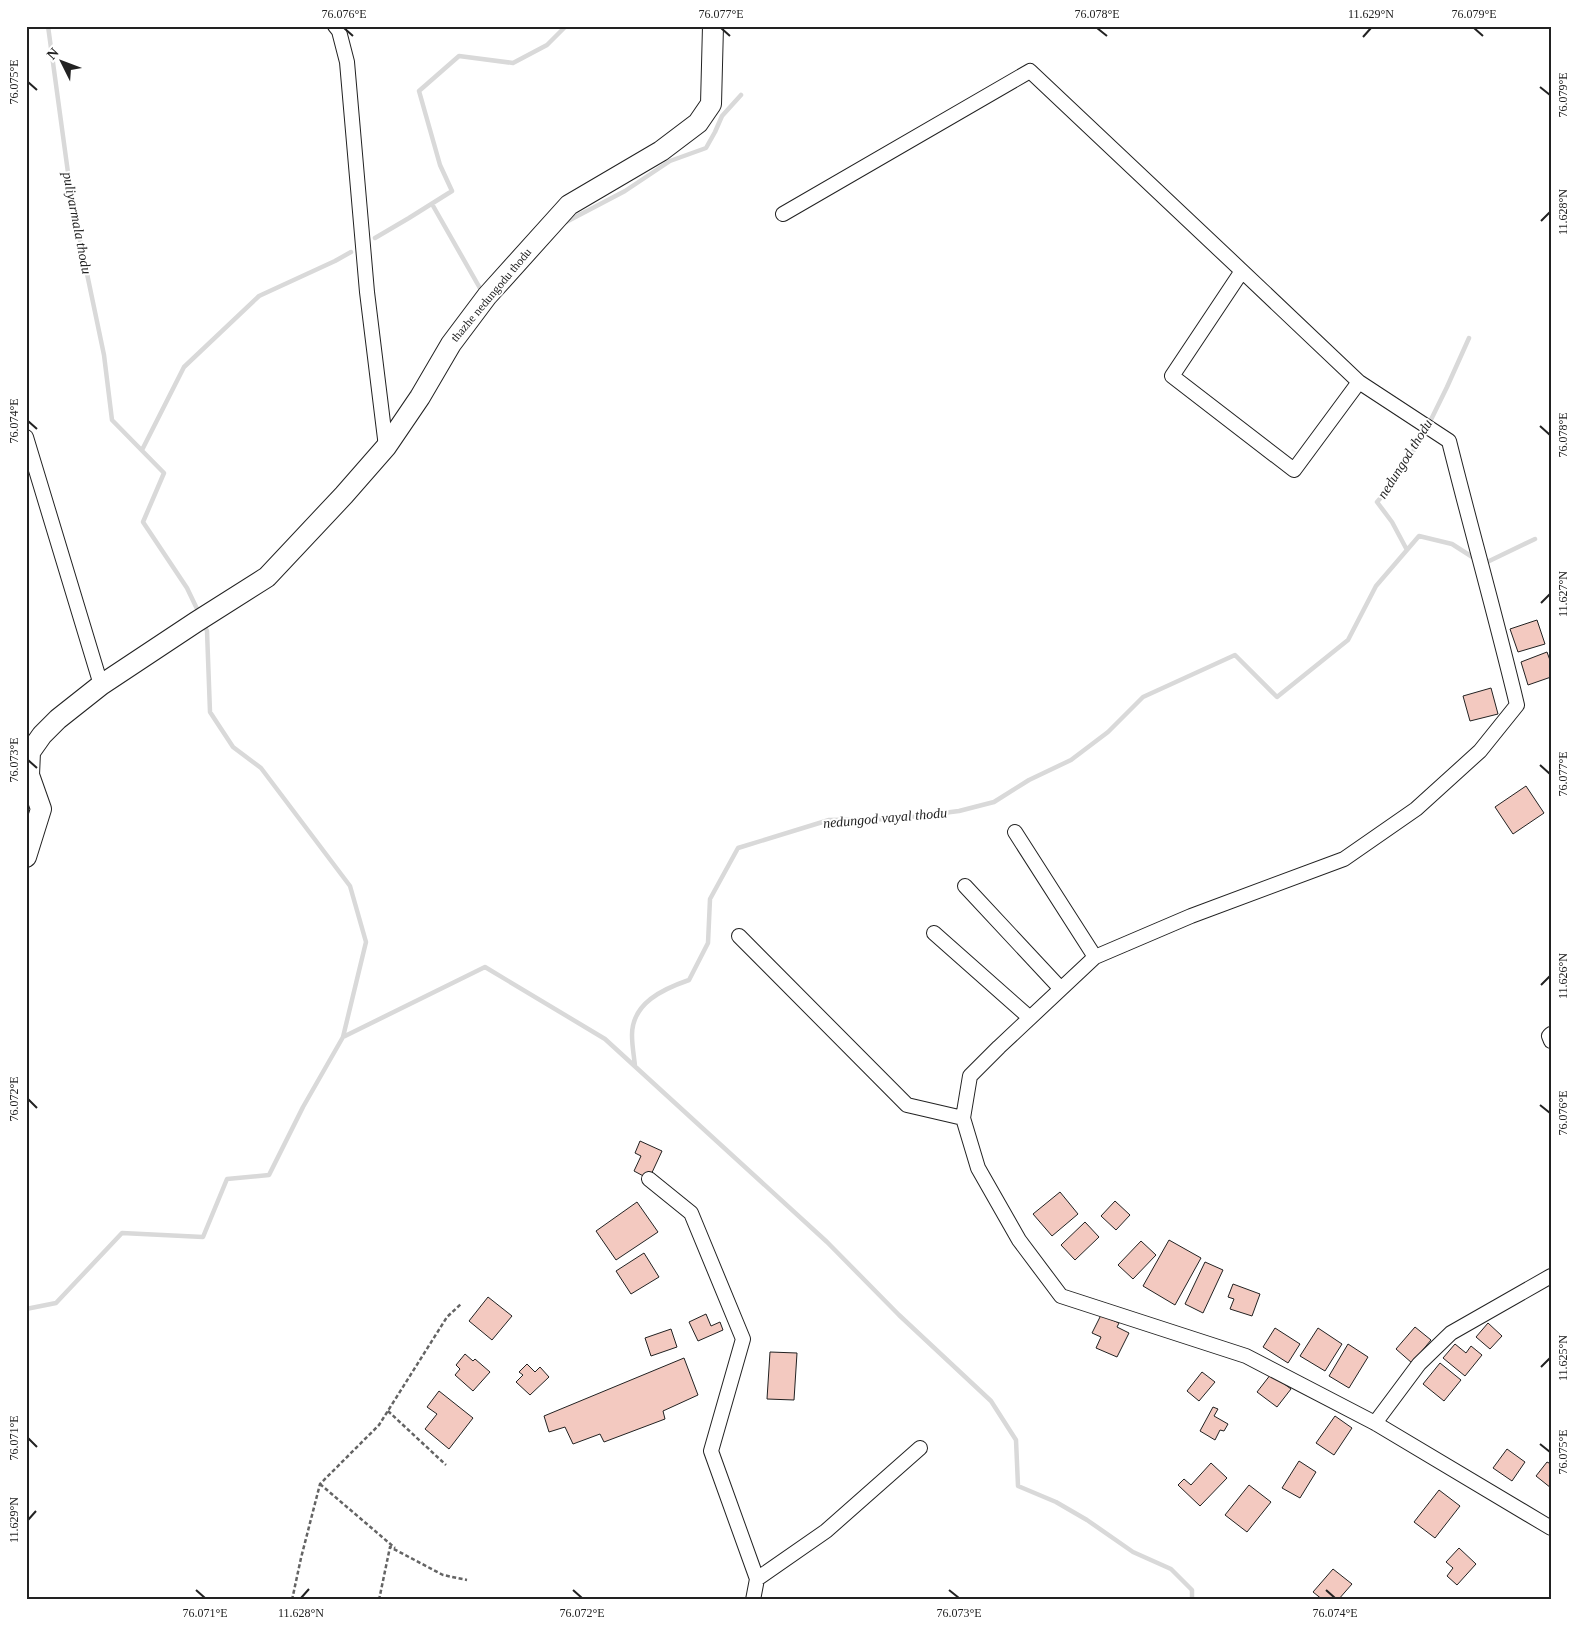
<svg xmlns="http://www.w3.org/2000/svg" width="1577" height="1626" font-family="'Times New Roman',serif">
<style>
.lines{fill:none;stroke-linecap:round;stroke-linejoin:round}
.stream{stroke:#d9d9d9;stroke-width:4.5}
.building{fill:#f3c9c0;stroke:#222}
.street-casing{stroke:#222;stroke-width:16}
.secondary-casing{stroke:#222;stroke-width:22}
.path{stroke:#646464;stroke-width:2.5;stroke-dasharray:4 2.5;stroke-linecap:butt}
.street{stroke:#fff;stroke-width:14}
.secondary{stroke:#fff;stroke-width:20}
.ticks{fill:none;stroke:#222;stroke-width:2}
.labels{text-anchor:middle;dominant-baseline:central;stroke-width:4;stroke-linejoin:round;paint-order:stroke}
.street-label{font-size:12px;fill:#222;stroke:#fff}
.water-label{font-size:14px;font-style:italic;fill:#222;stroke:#fff}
.neatline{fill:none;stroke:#222;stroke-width:2}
.ticks-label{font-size:12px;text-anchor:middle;fill:#222}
</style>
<rect width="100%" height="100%" fill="#fff"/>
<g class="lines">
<path class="stream" d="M48,26L72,202L104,355L112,420L164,473L143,522L187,588L199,613
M432,204L481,290
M566,222L625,191L670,161L706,148L715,132L722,116L741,95
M375,238L409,218L452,191L440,165L419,91L459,56L513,63L547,45L566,26
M142,450L184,367L259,296L335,261L351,252
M1407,550L1392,522L1377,502L1384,494L1422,438L1447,387L1469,338
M1483,564L1535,539
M343,1037L485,967L605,1039L827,1242L899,1315L991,1401L1016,1440L1018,1486L1056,1502L1087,1520L1133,1552L1171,1569L1192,1590V1600
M635,1066C634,1056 632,1046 632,1035C632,1003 663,989 689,980L708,943L710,899L738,848L829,820L895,819L959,811L994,802L1029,780L1071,760L1108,732L1143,697L1235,655L1277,697L1348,640L1376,586L1419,536L1452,544L1477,560
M26,1309L56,1303L122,1233L203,1237L227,1179L269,1175L303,1107L343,1037L366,942L350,886L261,768L233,747L210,712L207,631L204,625"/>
</g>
<path class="building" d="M1537,620L1545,644L1518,652L1510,629Z
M1547,652L1551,663V677L1528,685L1521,662Z
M1491,688L1498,714L1470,721L1463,696Z
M1526,786L1544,813L1513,834L1495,807Z
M640,1141L662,1151L649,1179L634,1171L641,1156L635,1153Z
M1060,1192L1078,1214L1052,1236L1033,1214Z
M1115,1201L1130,1215L1116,1230L1101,1216Z
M637,1202L658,1232L616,1260L596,1231Z
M1085,1222L1099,1237L1075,1260L1061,1245Z
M1169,1240L1201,1258L1175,1305L1143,1286Z
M1141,1241L1156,1255L1133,1279L1118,1265Z
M644,1253L659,1277L631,1294L616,1271Z
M1205,1262L1223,1270L1203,1313L1185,1304Z
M1233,1284L1260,1294L1252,1316L1230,1309L1234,1299L1228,1297Z
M488,1297L512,1316L492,1340L469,1321Z
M706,1314L711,1326L720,1322L723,1330L698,1341L689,1322Z
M1101,1315L1119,1323L1117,1327L1129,1333L1117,1357L1096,1348L1101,1337L1092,1333Z
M1488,1323L1502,1336L1490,1349L1476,1337Z
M1415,1327L1431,1340L1412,1363L1396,1349Z
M1275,1328L1300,1344L1288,1363L1263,1347Z
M1318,1328L1342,1344L1325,1371L1300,1356Z
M671,1329L677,1347L651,1356L645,1338Z
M1348,1344L1368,1357L1349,1388L1329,1376Z
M1455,1344L1466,1353L1471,1346L1482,1355L1465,1376L1443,1358Z
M770,1352L797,1353L794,1400L767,1399Z
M465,1354L473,1361L475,1359L490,1372L473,1391L455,1375L460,1369L456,1365Z
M684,1358L698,1395L663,1411L665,1419L604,1442L600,1434L573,1444L565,1427L549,1432L544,1416Z
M1440,1363L1461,1380L1444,1401L1423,1384Z
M527,1364L535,1372L540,1367L549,1377L530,1395L516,1382L523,1375L519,1372Z
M1202,1372L1215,1382L1199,1401L1187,1391Z
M1271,1374L1291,1389L1277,1407L1257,1392Z
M439,1391L473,1418L449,1449L425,1429L437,1414L427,1407Z
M1213,1407L1218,1409L1214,1416L1228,1424L1224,1431L1220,1430L1215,1440L1200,1431Z
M1335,1416L1352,1428L1334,1455L1316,1443Z
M1507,1449L1525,1462L1512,1481L1493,1468Z
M1299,1461L1316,1472L1300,1498L1282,1488Z
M1547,1462L1551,1464V1488L1536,1476Z
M1211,1463L1227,1478L1200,1506L1178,1485L1184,1479L1191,1485Z
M1249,1485L1271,1502L1247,1532L1225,1515Z
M1439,1490L1460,1506L1435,1538L1414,1522Z
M1459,1548L1476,1564L1457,1585L1447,1576L1453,1568L1446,1562Z
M1333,1569L1352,1584L1338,1600H1323L1313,1592Z"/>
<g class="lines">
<defs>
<path id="street" d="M335,26L339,31L347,62L367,292L386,447
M783,214L1030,71L1242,271L1172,376L1294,470L1359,382L1449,441C1471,529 1496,617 1517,705L1480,751L1416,809L1344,859L1191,916L1095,957L999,1047L970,1076L963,1118L978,1168L1019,1240L1061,1296L1246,1356L1375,1423L1551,1528
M1242,271L1359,382
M26,437L101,685
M1015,832L1095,957
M965,886L1061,989
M934,933L1030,1018
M739,936L907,1105L963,1118
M1551,1034L1549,1036L1551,1041
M649,1179L691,1213L743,1339L711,1451L757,1579
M1375,1423L1419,1364L1451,1333L1551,1276
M753,1600L757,1579L826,1531L920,1448"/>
<path id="secondary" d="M26,857L41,809L29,775L30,752L42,735L58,719L101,685L196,622L267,577L344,495L386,447L420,397L451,344L487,296L569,205L661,151L698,123L711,104L713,26"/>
</defs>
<use href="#street" class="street-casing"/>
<use href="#secondary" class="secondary-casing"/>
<path class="path" d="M388,1411L446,1465
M320,1484L395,1548
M292,1600L301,1558L320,1484L379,1425L447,1317L462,1303
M379,1600L390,1547L443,1575L467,1580"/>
<use href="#street" class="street"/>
<use href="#secondary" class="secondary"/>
</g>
<path class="ticks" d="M344,28L353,36M721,28L730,36M1097,28L1107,36M1474,28L1483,36M1363,37L1371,28M28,82L37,90M1540,87L1550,95M1541,221L1550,212M28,421L37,429M1540,426L1550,435M1541,603L1550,594M28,760L37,768M1540,765L1550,774M1541,985L1550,976M28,1099L37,1108M1540,1105L1550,1113M1541,1367L1550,1358M28,1438L37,1447M1540,1444L1550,1452M28,1520L36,1511M196,1590L205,1598M573,1590L582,1598M949,1590L959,1598M1326,1590L1335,1598M301,1598L309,1589"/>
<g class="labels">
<g class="street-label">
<text transform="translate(491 295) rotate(-50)">thazhe nedungodu thodu</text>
</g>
<g class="water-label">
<text transform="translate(77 223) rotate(79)">puliyarmala thodu</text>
<text transform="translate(1405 459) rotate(-58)">nedungod thodu</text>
<text transform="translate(885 818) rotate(-5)">nedungod vayal thodu</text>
</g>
</g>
<rect width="1577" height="1626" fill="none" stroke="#ffffff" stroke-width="55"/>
<g transform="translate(62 62) rotate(312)" stroke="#ffffff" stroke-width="4" paint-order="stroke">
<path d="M0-4L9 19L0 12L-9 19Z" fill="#222222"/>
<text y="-8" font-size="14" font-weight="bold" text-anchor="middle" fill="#222222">N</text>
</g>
<rect x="28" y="28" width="1522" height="1570" class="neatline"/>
<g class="ticks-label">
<text x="344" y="18">76.076°E</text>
<text x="721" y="18">76.077°E</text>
<text x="1097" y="18">76.078°E</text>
<text x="1371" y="18">11.629°N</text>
<text x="1474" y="18">76.079°E</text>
<text transform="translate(14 82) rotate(-90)" y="4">76.075°E</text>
<text transform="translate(1563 95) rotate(-90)" y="4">76.079°E</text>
<text transform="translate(1563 212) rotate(-90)" y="4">11.628°N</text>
<text transform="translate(14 421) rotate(-90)" y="4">76.074°E</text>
<text transform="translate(1563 435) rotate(-90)" y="4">76.078°E</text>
<text transform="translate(1563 594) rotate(-90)" y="4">11.627°N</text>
<text transform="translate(14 760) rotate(-90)" y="4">76.073°E</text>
<text transform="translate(1563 774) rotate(-90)" y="4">76.077°E</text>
<text transform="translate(1563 976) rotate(-90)" y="4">11.626°N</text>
<text transform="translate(14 1099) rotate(-90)" y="4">76.072°E</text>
<text transform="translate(1563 1113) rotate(-90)" y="4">76.076°E</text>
<text transform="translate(1563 1358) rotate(-90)" y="4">11.625°N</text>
<text transform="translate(14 1438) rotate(-90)" y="4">76.071°E</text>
<text transform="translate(1563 1452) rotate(-90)" y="4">76.075°E</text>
<text transform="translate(14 1520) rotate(-90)" y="4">11.629°N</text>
<text x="205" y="1617">76.071°E</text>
<text x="301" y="1617">11.628°N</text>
<text x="582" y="1617">76.072°E</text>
<text x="959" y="1617">76.073°E</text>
<text x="1335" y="1617">76.074°E</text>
</g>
</svg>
